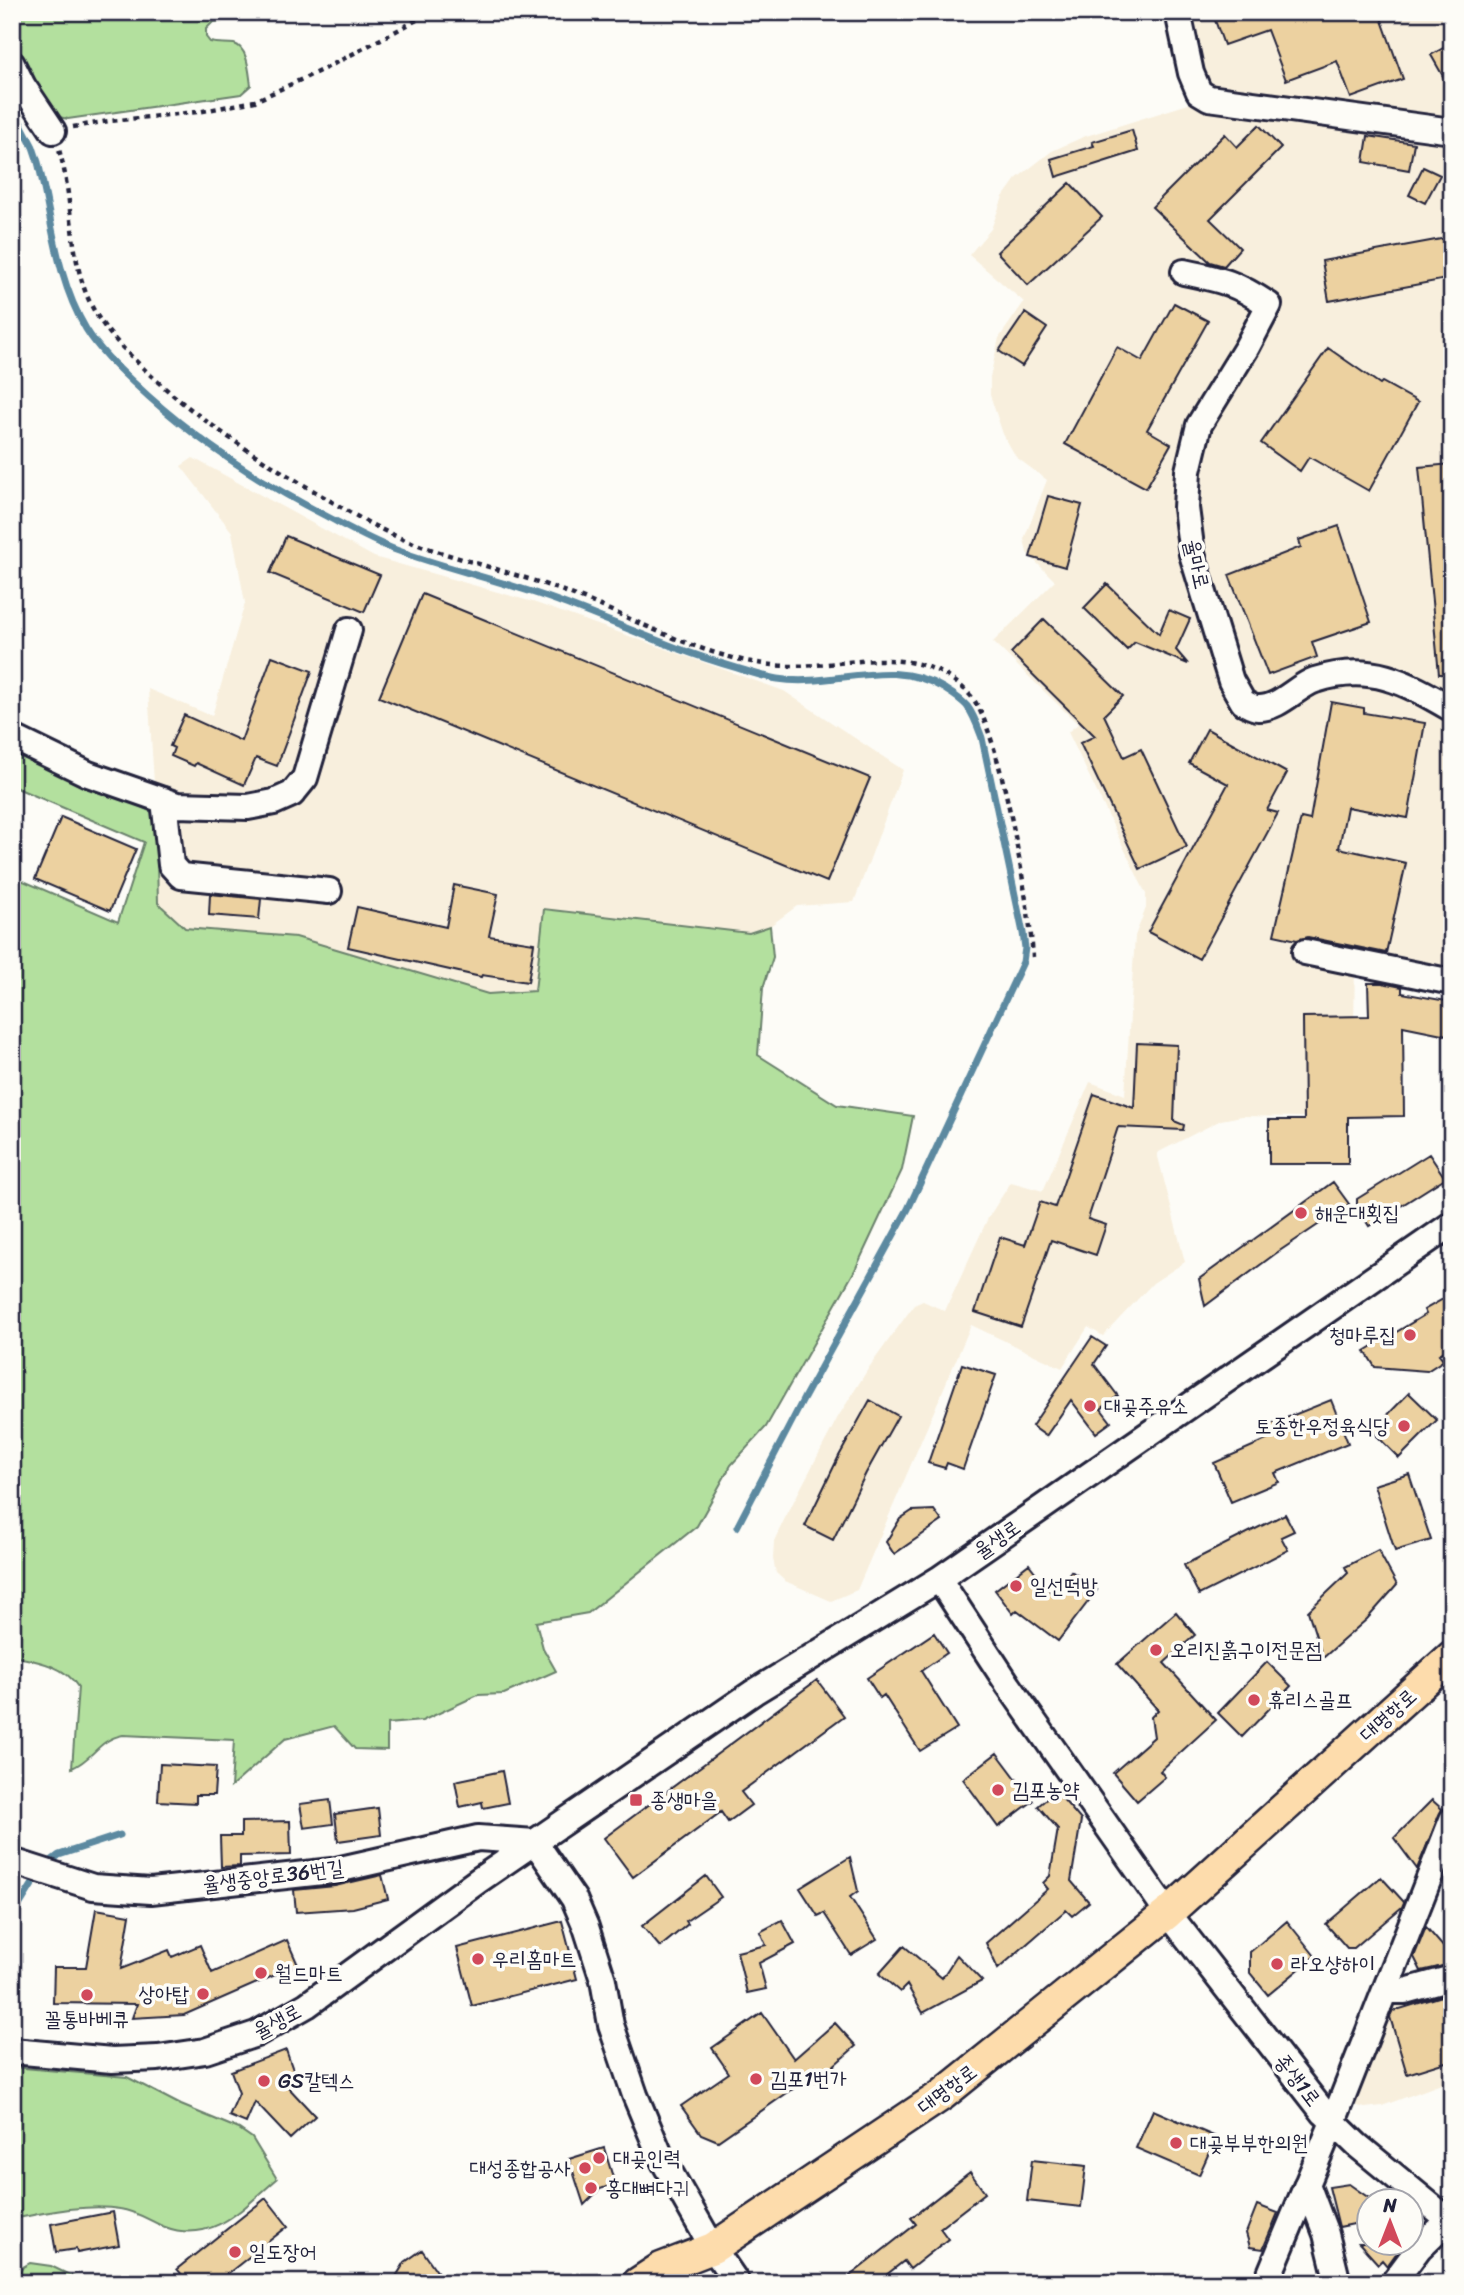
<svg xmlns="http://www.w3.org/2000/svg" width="1464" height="2295" font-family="Sriracha,'Poor Story',sans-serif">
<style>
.built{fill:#f8efdd}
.green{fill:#b3e09e;stroke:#6a816c;stroke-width:2}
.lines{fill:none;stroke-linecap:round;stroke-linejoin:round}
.stream{stroke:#5c89a0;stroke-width:7}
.building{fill:#ecd1a0;stroke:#22223b;stroke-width:2}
.minor-casing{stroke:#22223b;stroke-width:30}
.major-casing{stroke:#22223b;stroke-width:35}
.path{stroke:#22223b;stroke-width:4.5;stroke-dasharray:5 5;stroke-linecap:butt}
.minor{stroke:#fdfcf7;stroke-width:24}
.major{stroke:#fddcac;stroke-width:30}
.poi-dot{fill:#d1495b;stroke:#fdfcf7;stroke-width:2.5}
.labels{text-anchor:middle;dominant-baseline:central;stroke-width:7;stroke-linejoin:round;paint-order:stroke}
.street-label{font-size:21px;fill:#22223b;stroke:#fdfcf7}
.poi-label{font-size:21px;fill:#22223b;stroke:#fdfcf7;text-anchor:start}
</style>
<rect width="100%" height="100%" fill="#fdfcf7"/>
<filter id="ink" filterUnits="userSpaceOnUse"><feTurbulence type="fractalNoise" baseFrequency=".0143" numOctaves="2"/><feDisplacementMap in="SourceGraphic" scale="14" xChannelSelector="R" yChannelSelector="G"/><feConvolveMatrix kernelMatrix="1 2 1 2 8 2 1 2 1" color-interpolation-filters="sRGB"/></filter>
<g filter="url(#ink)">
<path class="built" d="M1187,12H1452V124L1207,85Z
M1195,102L1452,138V972L1355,954L1353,1118L1242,1116L1221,1120L1157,1153L1185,1262L1153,1283L1103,1336L1088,1327L1062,1368L971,1325L857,1590L831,1601L785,1581L776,1573L773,1559L774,1541L784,1520L838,1417L870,1366L914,1305L923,1301L945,1311L988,1218L1011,1182L1043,1191L1090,1082L1125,1095L1135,936L1146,908V894L1068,732L1078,724L993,642L1055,581L1027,553L1024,539L1047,480L1016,457L1003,434L990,395V377L999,338L1024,302L969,255L991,229L1003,197L1016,179L1052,151L1083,137Z
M193,458L374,557L533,602L784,691L903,770L854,902L797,906L770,926L750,933L545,909L535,992L488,994L296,937L185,928L158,903L156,814L148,689L212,716L245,603L232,532L181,466Z
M1452,1967V2080L1382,2106L1365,2108L1350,2104L1397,1982Z"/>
<path class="green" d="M12,12H264L234,20L213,22L206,29V37L210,42C218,44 226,43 234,44C248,47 249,73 251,85L241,94L68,119L59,117L51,112L12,54Z
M12,746L156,814L158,903L185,928L296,937L488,994L535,991L544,909L749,933L770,926L773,957L763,988L758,1055L837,1105L913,1116L902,1170L855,1270L766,1427L731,1465L697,1526L588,1613L536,1622L543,1648L556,1671L504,1694L478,1695L422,1721L387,1724V1750L355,1749L334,1726L285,1739L231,1787L234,1740L123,1735C97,1740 94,1759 72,1768L78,1687C65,1665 36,1661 12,1656V1467L16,1421L12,1420V876L118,922L144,842L12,786Z
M12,2067L127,2077L181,2105L239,2129L252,2138L277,2179C244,2207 213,2245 165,2227C150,2221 136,2211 120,2209C88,2203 44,2213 12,2219Z
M30,2263L51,2266L86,2283H12L23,2267Z"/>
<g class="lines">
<path class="stream" d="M13,109L33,147L38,162C52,218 56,279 86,329C99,350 116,366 134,383C191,437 256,480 326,516C349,528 372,541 396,550C451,570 508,582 563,603C621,625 677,651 737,668C750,672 764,677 778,679C833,688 891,656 943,688C951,693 960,698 967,706C974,715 978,727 982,738L1023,933L1025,948L1023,962L908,1209L804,1398L737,1527
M47,1864L59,1855L120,1835
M12,1917L35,1880"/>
</g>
<path class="building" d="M1212,12H1379L1403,79L1351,98L1337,61L1286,80L1267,30L1224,45Z
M1452,43V92L1431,55Z
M1259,125L1281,148L1210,219L1240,248L1224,266L1210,262L1152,207L1225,134L1237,147Z
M1132,130L1138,151L1056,177L1051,159L1094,146L1092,142Z
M1368,136L1414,143L1409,170L1364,162Z
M1423,167L1440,175L1425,203L1409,195Z
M1070,183L1102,217L1028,285L997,252Z
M1452,237V278L1329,301L1322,261Z
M1174,303L1208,321L1147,430L1171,444L1146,488L1065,444L1117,347L1142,361Z
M1025,313L1047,328L1022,366L999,351Z
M1328,348L1380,384L1382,382L1418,402L1369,491L1309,457L1300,471L1261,443Z
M1452,464V674H1439L1419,467Z
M1048,496L1082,505L1065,567L1030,557Z
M1339,526L1371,622L1312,642L1317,657L1268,675L1229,575L1301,547L1299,540Z
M286,536L380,575L364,612L270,573Z
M1107,584L1159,634L1169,610L1190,619L1176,650L1188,664L1135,642L1127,650L1084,608Z
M422,594L870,778L827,882L379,697Z
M1044,619L1123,696L1104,715L1124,757L1141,749L1187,847L1140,869L1080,743L1095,736L1011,653Z
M272,656L312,671L277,766L256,758L244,785L196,763L194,766L171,756L174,748L170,746L184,715L241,741Z
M1331,702L1364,708V713L1425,723L1408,818L1347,807L1339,848L1406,863L1386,953L1308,937L1297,940L1274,935L1301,818L1310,820Z
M1207,729L1287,773L1267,810L1278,813L1199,959L1148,932L1228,784L1189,763Z
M61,817L136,849L110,911L35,879Z
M454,885L498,894L489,936L534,943L528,982L482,975L481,977L348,947L357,907L446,927Z
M210,894L261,899L259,919L209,915Z
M1368,983H1382L1402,987V993L1452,1002V1036L1403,1026L1404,1116L1348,1117V1164H1269V1120H1304L1303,1017L1369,1016Z
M1137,1043L1177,1045L1174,1121L1184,1125L1183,1130L1118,1127L1088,1219L1106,1225L1096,1255L1051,1240L1021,1327L975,1312L1000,1237L1025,1245L1040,1202L1055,1207L1094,1094L1134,1108Z
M1429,1154L1445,1178L1369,1226L1357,1207V1199Z
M1333,1182L1349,1204L1275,1254L1205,1306L1199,1279Z
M1452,1294V1347L1439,1354L1444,1360L1427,1371L1375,1367L1365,1351L1426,1314L1424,1310Z
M1092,1337L1106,1346L1094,1364L1118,1396L1101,1409L1111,1422L1096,1433L1071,1400L1046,1436L1032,1426Z
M962,1364L996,1375L963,1469L947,1463L945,1468L928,1463Z
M1409,1393L1437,1420L1399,1458L1372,1431Z
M870,1400L898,1416L866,1473L833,1540L805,1526L839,1456Z
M1331,1400L1348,1443L1275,1473L1279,1482L1231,1502L1214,1463L1271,1438L1266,1426Z
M1409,1474L1431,1540L1395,1551L1374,1485Z
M934,1510L942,1521L894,1554L886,1542L900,1519L912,1511Z
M1285,1514L1294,1531L1281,1537L1288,1550L1199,1595L1184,1565Z
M1378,1550L1397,1585L1367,1619L1323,1658L1308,1611L1348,1573L1345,1567Z
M1029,1564L1053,1595L1071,1571L1097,1590L1058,1641L1017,1610L1013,1614L995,1590Z
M1176,1612L1195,1635L1164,1663L1216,1720L1160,1771L1165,1777L1137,1801L1113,1773L1154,1737L1151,1717L1158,1710L1117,1664Z
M934,1633L947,1653L921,1671L957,1728L920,1751L884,1695L880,1698L867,1678Z
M1267,1662L1291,1686L1242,1737L1218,1713Z
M817,1680L844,1716L741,1792L751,1805L728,1822L721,1812L633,1877L604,1838Z
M997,1753L1033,1801L998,1827L963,1779Z
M160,1764L216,1767L214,1795H196V1803L158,1801Z
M502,1771L508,1803L483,1808L482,1802L460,1807L455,1781Z
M1056,1791L1081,1820L1071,1881L1089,1902L1072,1916L1066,1910L998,1969L986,1943L1048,1889L1043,1883L1050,1876L1058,1829L1038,1806Z
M330,1800L333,1824L304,1828L300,1804Z
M1432,1800L1442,1809L1417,1869L1394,1838Z
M378,1808L381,1835L338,1841L335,1814Z
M290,1821L291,1855L240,1856V1866L221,1867L220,1836H241V1822Z
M850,1857L858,1891L850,1897L877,1939L851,1955L824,1913L818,1916L800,1888Z
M382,1875L388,1899L353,1908L296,1912L294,1890L335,1886Z
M706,1876L721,1897L686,1921L688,1924L660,1947L642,1926Z
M1381,1877L1404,1902L1402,1907L1354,1948H1347L1326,1924Z
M96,1909L130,1915L121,1969L169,1950L172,1957L200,1945L212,1973L287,1940L298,1965L184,2015L132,2018L137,2004L53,2003L54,1967H86Z
M782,1920L795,1944L759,1963L766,1989L747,1993L737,1952L766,1945L760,1932Z
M562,1921L577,1979L472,2006L457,1948Z
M1287,1921L1315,1956L1268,1995L1250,1973V1952Z
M1426,1927L1452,1957V1964L1421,1971L1414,1957Z
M904,1946L942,1978L957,1955L982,1981L923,2013L907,1985L900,1992L879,1974Z
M1452,1993V2060L1407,2074L1390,2017L1393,2011Z
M762,2013L794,2059L835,2023L856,2046L815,2082L810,2077L718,2141L701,2134L681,2106L729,2073L712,2048Z
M286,2050L293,2070L287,2086L315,2116L290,2139L255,2102L246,2123L229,2116L239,2093L231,2071Z
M1153,2110L1216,2137L1199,2175L1136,2148Z
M604,2148L615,2184L600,2189L584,2205L569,2159Z
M1032,2160L1086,2166L1081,2207L1027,2201Z
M970,2172L985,2193L940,2228L948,2239L910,2269L904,2261L876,2283H841L916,2224L911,2218Z
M1349,2184L1369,2198V2221L1339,2227L1329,2187Z
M266,2198L288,2226L216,2283H189L177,2269Z
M1257,2205L1278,2213L1263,2249L1250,2247L1246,2233Z
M113,2212L119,2245L77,2253L76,2249L56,2252L51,2224Z
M1359,2243H1402L1396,2248L1398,2251L1387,2266L1382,2260L1378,2264Z
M422,2250L445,2283H392L405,2262Z"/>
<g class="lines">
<defs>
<path id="minor" d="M1178,12L1191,73L1199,92L1209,98L1452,131
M12,64L23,86L53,131
M1184,272C1223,280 1236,283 1269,305L1247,347L1199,425L1188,471L1186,508L1192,554L1231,681L1243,702C1247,704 1253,708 1258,708C1279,709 1297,686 1315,680C1371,662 1405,682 1452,709
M12,737L88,774L177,805L248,807L274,802L292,794L305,778L349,630
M164,800L171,865L181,876L329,891
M1305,952L1452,982
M939,1579L1009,1686L1168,1913L1324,2113L1357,2145L1452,2223
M535,1842L574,1899L586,1927L603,1980L611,2025L635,2095L660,2155L713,2248L737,2283
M12,1861L93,1887L151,1891L332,1871L478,1838L535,1842
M1385,1991H1405L1452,1978
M12,2051L112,2060L158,2058L205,2051L256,2034L307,2005L479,1880L754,1692L939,1579L1452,1224
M1307,2184L1326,2234L1338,2283
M1266,2283L1333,2122L1452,1820
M1393,2283L1419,2248L1448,2220"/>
<path id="major" d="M638,2283L661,2268L713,2248L942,2095L1168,1913L1452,1656"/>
</defs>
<use href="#minor" class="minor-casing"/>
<use href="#major" class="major-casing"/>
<path class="path" d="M73,127L109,121L198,112L255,101L326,68L432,12
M59,150C76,205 66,267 98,317C109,335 125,350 140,365C193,417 256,457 319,494C348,511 376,529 408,541C461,561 518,573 571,594C637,619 701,658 773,665C842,672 914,635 970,695C1000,726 1030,909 1033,957"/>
<use href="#minor" class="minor"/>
<use href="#major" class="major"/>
</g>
</g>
<g class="poi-dot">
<circle cx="1301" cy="1213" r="7"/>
<circle cx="1410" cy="1335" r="7"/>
<circle cx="1090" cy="1406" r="7"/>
<circle cx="1404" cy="1426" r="7"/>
<circle cx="1016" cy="1586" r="7"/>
<circle cx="1156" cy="1650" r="7"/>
<circle cx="1254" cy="1700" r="7"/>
<circle cx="998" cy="1790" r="7"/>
<rect x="629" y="1793" width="14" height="14" rx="3.5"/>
<circle cx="478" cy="1959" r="7"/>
<circle cx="1277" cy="1964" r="7"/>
<circle cx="261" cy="1973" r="7"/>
<circle cx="203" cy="1994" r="7"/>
<circle cx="87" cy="1995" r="7"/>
<circle cx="756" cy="2079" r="7"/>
<circle cx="264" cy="2081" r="7"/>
<circle cx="1176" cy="2143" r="7"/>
<circle cx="599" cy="2158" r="7"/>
<circle cx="585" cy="2168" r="7"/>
<circle cx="591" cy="2188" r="7"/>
<circle cx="235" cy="2252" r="7"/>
</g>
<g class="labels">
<g class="street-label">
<text transform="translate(1197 564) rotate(77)">율마로</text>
<text transform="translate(997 1539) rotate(-35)">율생로</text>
<text transform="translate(1388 1715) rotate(-42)">대명항로</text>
<text transform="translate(273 1876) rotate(-7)">율생중앙로36번길</text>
<text transform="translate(277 2021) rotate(-28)">율생로</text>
<text transform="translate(1298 2080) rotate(52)">종생1로</text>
<text transform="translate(947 2089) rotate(-37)">대명항로</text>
</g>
<g class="poi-label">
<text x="1315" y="1213">해운대횟집</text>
<text x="1396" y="1335" text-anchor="end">청마루집</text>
<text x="1104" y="1406">대곶주유소</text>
<text x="1390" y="1426" text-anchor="end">토종한우정육식당</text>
<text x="1030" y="1586">일선떡방</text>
<text x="1170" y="1650">오리진흙구이전문점</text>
<text x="1268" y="1700">휴리스골프</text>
<text x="1012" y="1790">김포농약</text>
<text x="650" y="1800">종생마을</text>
<text x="492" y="1959">우리홈마트</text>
<text x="1291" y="1964">라오샹하이</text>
<text x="275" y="1973">월드마트</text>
<text x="189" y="1994" text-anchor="end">상아탑</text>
<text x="87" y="2019" text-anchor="middle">꼴통바베큐</text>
<text x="770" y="2079">김포1번가</text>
<text x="278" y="2081">GS칼텍스</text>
<text x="1190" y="2143">대곶부부한의원</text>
<text x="613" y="2158">대곶인력</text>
<text x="571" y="2168" text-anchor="end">대성종합공사</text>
<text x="605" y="2188">홍대뼈다귀</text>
<text x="249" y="2252">일도장어</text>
</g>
</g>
<rect width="1464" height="2295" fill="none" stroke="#fdfcf7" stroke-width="42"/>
<rect x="21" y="21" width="1422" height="2253" fill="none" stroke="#22223b" stroke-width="2.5" filter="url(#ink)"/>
<g transform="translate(1390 2222)"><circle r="33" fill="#fdfcf7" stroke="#a5a5ac" stroke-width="2"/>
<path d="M0-5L12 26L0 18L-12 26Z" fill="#d1495b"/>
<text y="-10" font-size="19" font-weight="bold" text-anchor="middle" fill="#22223b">N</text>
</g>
</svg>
